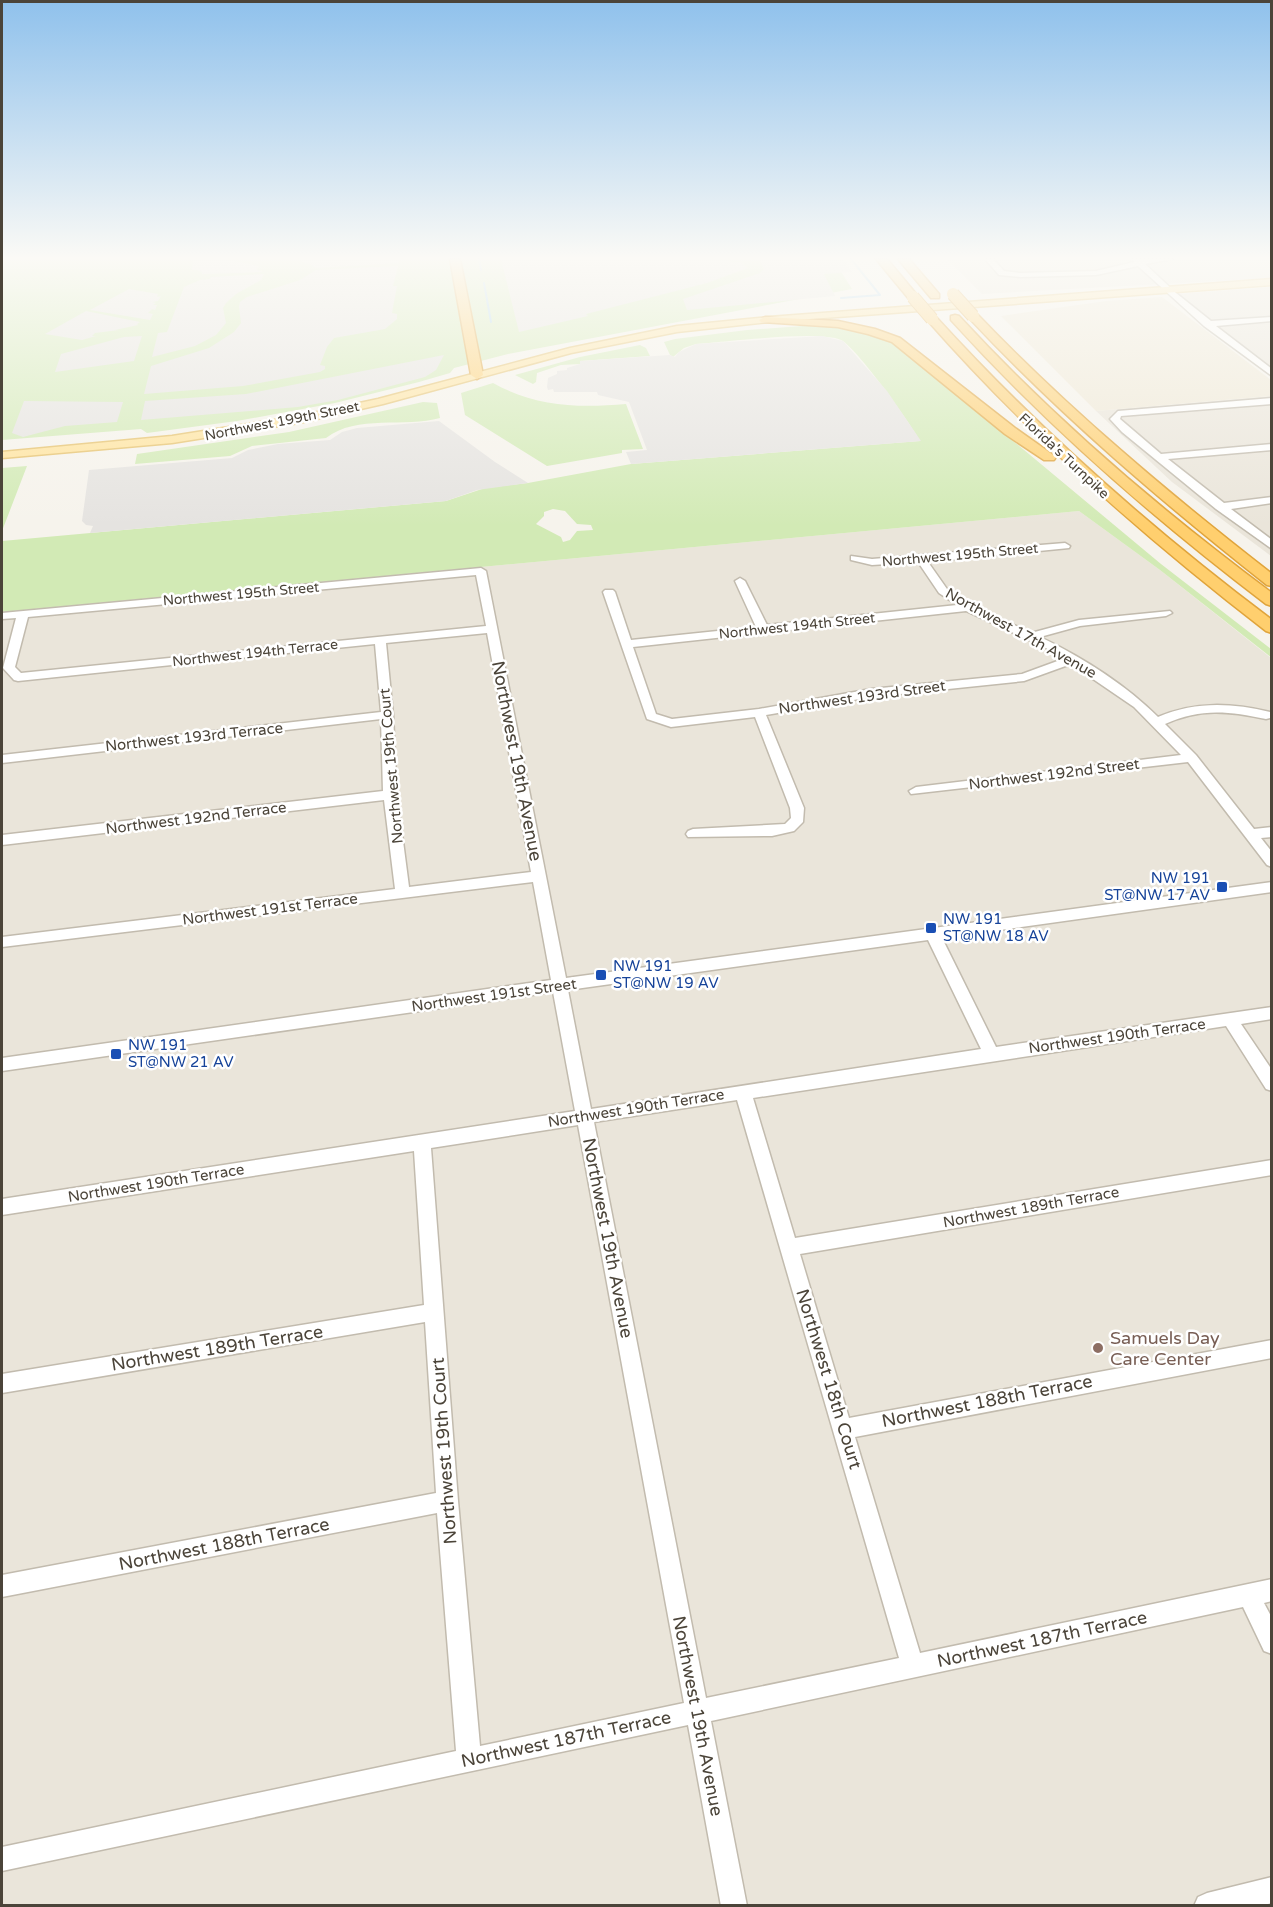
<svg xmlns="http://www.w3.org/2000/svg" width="1273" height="1907" font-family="'Varela Round',sans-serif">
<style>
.residential{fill:#eae5da}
.education{fill:#efe8d6}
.green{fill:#d2eab5;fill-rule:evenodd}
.parking{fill:#e5e3e0}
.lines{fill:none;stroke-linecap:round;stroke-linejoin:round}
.stream{stroke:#a9d4f2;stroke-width:2}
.minor-casing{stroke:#c2bbae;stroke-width:3}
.major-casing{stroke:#e6c16a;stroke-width:3}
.highway-casing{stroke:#e0a43c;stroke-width:3}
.minor{fill:#fff;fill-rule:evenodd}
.major{fill:#ffe39c;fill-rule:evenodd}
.highway{fill:#ffcf6e;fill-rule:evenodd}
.highway-bridge-casing{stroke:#e0a43c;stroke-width:14;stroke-linecap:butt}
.highway-bridge{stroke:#ffcf6e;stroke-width:12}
.transit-dot{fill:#1a4fb4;stroke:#fff;stroke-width:2}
.education-dot{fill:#8d6e63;stroke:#fff;stroke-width:2}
.labels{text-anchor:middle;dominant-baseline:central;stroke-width:5;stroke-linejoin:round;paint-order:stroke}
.far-street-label{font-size:14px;fill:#4b4439;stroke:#fff}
.street-label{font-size:15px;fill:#4b4439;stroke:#fff}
.transit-label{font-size:15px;fill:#164399;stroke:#fff;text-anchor:start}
.near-street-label{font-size:18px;fill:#4b4439;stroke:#fff}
.near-education-label{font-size:18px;fill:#785e54;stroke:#fff;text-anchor:start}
</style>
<rect width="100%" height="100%" fill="#f6f3ec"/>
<path class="residential" d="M947,259H1271V278L982,294Z
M1271,287V367L1177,294Z
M1271,396V556L1172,482L1096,411Z
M1079,511L1160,570L1271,658V1905L2,1906V612Z"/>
<path class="education" d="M1162,297L1271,380V396L1096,411L1001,316L1106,301Z"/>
<path class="green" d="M2,259H833L852,289L508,354L454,368L450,373L419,382L335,403L237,421L147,433L141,429L2,440Z
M815,325L857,329L898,345L1161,564L1271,649L1272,658L1160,570L1079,511L2,612V541L446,501L485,488L528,483L631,464L920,441C911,424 856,347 841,340C818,330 727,342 696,344L684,348L673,357L670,355L664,342L675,339L747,330ZM553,509L565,511L577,524L591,525L593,530L577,531L570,540L563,542L561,537L536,524L544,516V512Z
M640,345L646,348L650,356L580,361V364L561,365L537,373L536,382L533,384L515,375L580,357Z
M493,383C536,407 578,408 626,404L643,449L622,450V453L547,466L465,415L461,393Z
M423,402L437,403L440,418C405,428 357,414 326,438L252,446L230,456L135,464L137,454L289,432Z
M27,466L2,531V468Z"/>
<path class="parking" d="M193,259H225L254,265L260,267L256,269L263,272L202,274V272L197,270H192Z
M292,259H400L399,263L316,268L310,264Z
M501,259H715L742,263L748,268L707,283L586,314L588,316L519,332Z
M752,259H843L852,272L824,274L835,296L687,310L683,299L760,273L764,269L761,262Z
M398,266L393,286H397L392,313L397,314V319L385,329L334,338L327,347L320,365L325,366V369L320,372L243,386L144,394L151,366L209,348L234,332L241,323L239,307L240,302L247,297L300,280L316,270Z
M264,274L261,280L236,294L226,303L223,308L226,323L216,335L195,346L152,357L158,333L167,332L184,287L200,280L210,279L211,277Z
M129,289L158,294L157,297L161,296L158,301L152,302L156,303L153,305H157L155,310L152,309L148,313L153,314L150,320L90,310Z
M86,311L140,322L137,324L138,325L115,330H119L95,333L92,336H96L82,340L45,334Z
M142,336L134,361L55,372L61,354L124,337Z
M822,336L843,341L887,391L921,441L631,464L626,452L647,450L629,402L598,395L597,392H554L553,389L548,390L547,387L548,378L557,374V371L567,370V368L580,364V361L670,355L675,357L679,352L696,344Z
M444,355L436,370L425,377L338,400L298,407L141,420L145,401L246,394Z
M24,401L123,402L117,422L65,426L23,437L12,433Z
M439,421L495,462L528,483L477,490L446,501L90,533L93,526L86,525L82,521L89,470L232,458L248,450L278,444L330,440L342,432L357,428Z"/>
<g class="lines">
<path class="stream" d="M479,259L481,270
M484,283L491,322
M841,298L880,295L851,259"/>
<defs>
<path id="minor" d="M985,259H993L1004,271L1020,273L1096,271L1134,262L1133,259H1173L1145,264L1176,293L1211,321L1272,317V321L1216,326L1272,369V376L1204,326L1138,266L1096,275L1020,277L999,275Z
M1272,398V404L1121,416L1120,419L1161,454L1272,444V450L1168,459L1224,503L1272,497V503L1231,509L1272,540V549L1216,509L1122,432L1110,419L1118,411Z
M1065,543L1070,546L1069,548L928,562L947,589L972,605L1031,633L1079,620L1170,611L1172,613L1166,616L1080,626L1040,637C1082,657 1126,685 1158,717C1195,701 1232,703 1270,712V718L1266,719C1228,711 1200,708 1165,724L1196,755L1254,829L1272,827V837L1261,838L1272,852V867L1267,865L1188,762L911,794L909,791L916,787L1181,755L1134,707L1071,664L1024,681L871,697L766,715L804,808L803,822L794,831L772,836L688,837L686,834L688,831L693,829L785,824L791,818L790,808L755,717L671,727L647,719L603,592L605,590H613L615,592L631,640L756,627L735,581L740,578L745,581L767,625L957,605L939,593L918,562L872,565L851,560V556L872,559ZM966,611L1046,648L1063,659L1022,674L871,689L759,709L672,719L656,714L633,647Z
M481,568L486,571L566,978L1272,882V892L942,938L996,1047L1272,1007V1019L1241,1024L1272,1070V1091L1266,1089L1226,1026L753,1098L795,1238L1272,1160V1175L800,1254L849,1418L1272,1340V1358L855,1437L920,1653L1272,1579V1601L1264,1603L1272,1618V1654L1264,1651L1243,1607L711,1721L747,1906H721L688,1725L2,1871V1847L456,1751L437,1513L2,1597V1575L436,1493L425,1322L2,1393V1374L424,1305L414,1151L2,1215V1199L575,1111L553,992L2,1071V1058L551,980L533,882L2,947V937L395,889L384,800L2,845V835L383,791L381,719L2,763V755L381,712L375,644L18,681L14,680L3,668L16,618L2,619V613ZM476,575L486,626L21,673L15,667L28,617ZM487,633L531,872L409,887L397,795L393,715L386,643ZM928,940L981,1049L591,1109L568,990ZM737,1100L899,1658L706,1698L594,1122ZM578,1125L684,1703L480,1746L458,1501L431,1148Z
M1272,1877V1903L1260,1906H1194L1198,1897L1207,1893Z"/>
<path id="major" d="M1272,279V285L769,322L677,332L571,353L383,404L299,423L172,443L2,458V452L172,436L299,416L378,399L570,348L677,326L769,317Z"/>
<path id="highway" d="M450,259H460L483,375L477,379L471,375Z
M876,259H887L917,295V299H909Z
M898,259H909L939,294V298H931Z
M973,313L977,314C1068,409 1168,493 1272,574V586L1267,585C1162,502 1061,416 969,318V314Z
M955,315L959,316C1054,419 1159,509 1272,593V606L1266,604C1153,518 1047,426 951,320V316Z
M932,316L936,317C1038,429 1150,528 1272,620V633L1266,631C1144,537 1030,437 928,321L926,319Z
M765,317L838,321L875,329L900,338L1015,428L1056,457L1054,460H1044L1005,434L892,342L868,334L838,327L761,322L759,320Z"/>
</defs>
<use href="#minor" class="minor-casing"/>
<use href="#major" class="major-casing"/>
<use href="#highway" class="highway-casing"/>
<use href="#minor" class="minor"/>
<use href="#major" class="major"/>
<use href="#highway" class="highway"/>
<defs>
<path id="highway-bridge" d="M953,294L973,316
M913,297L932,319"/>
</defs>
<use href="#highway-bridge" class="highway-bridge-casing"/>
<use href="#highway-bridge" class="highway-bridge"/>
</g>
<linearGradient id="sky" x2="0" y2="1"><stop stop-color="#8fc1ec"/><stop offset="0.49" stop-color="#fbfaf6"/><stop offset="1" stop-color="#fbfaf6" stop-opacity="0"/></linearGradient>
<rect width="1273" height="526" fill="url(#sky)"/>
<g class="transit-dot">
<rect x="1216" y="881" width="12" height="12" rx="3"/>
<rect x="925" y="922" width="12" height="12" rx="3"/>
<rect x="595" y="969" width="12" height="12" rx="3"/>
<rect x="110" y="1048" width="12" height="12" rx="3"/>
</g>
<circle class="education-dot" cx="1098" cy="1348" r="6"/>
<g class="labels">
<g class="far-street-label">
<text transform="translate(282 421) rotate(-11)">Northwest 199th Street</text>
<text transform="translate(1064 456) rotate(43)">Florida's Turnpike</text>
<text transform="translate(960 555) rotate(-5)">Northwest 195th Street</text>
<text transform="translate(241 594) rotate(-5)">Northwest 195th Street</text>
<text transform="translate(797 626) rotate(-6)">Northwest 194th Street</text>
<text transform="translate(255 653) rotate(-6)">Northwest 194th Terrace</text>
</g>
<g class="street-label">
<text transform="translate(1021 633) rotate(29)">Northwest 17th Avenue</text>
<text transform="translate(862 697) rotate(-8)">Northwest 193rd Street</text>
<text transform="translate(194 737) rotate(-6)">Northwest 193rd Terrace</text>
<text transform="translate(391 766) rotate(-95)">Northwest 19th Court</text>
<text transform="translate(1054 774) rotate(-7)">Northwest 192nd Street</text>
<text transform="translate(196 818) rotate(-7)">Northwest 192nd Terrace</text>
<text transform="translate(270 909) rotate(-7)">Northwest 191st Terrace</text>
<text transform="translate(494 995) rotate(-8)">Northwest 191st Street</text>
<text transform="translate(1117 1036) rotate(-8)">Northwest 190th Terrace</text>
<text transform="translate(636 1108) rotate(-9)">Northwest 190th Terrace</text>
<text transform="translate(156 1183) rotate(-9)">Northwest 190th Terrace</text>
<text transform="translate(1031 1207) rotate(-10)">Northwest 189th Terrace</text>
</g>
<g class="transit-label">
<text x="1210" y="878" text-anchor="end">NW 191<tspan x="1210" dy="17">ST@NW 17 AV</tspan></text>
<text x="943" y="919">NW 191<tspan x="943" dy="17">ST@NW 18 AV</tspan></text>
<text x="613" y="966">NW 191<tspan x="613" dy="17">ST@NW 19 AV</tspan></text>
<text x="128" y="1045">NW 191<tspan x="128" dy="17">ST@NW 21 AV</tspan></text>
</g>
<g class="near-street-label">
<text transform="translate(517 761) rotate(79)">Northwest 19th Avenue</text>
<text transform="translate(608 1238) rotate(79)">Northwest 19th Avenue</text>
<text transform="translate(217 1348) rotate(-9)">Northwest 189th Terrace</text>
<text transform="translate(829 1379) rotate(73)">Northwest 18th Court</text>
<text transform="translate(987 1401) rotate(-11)">Northwest 188th Terrace</text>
<text transform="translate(444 1451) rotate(-94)">Northwest 19th Court</text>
<text transform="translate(224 1544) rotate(-11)">Northwest 188th Terrace</text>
<text transform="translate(1042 1639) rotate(-12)">Northwest 187th Terrace</text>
<text transform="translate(698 1716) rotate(79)">Northwest 19th Avenue</text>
<text transform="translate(566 1739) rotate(-12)">Northwest 187th Terrace</text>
</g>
<g class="near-education-label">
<text x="1110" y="1338">Samuels Day<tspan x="1110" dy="21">Care Center</tspan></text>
</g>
</g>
<rect width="1273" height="1907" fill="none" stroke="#4b4439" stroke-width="6"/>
</svg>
